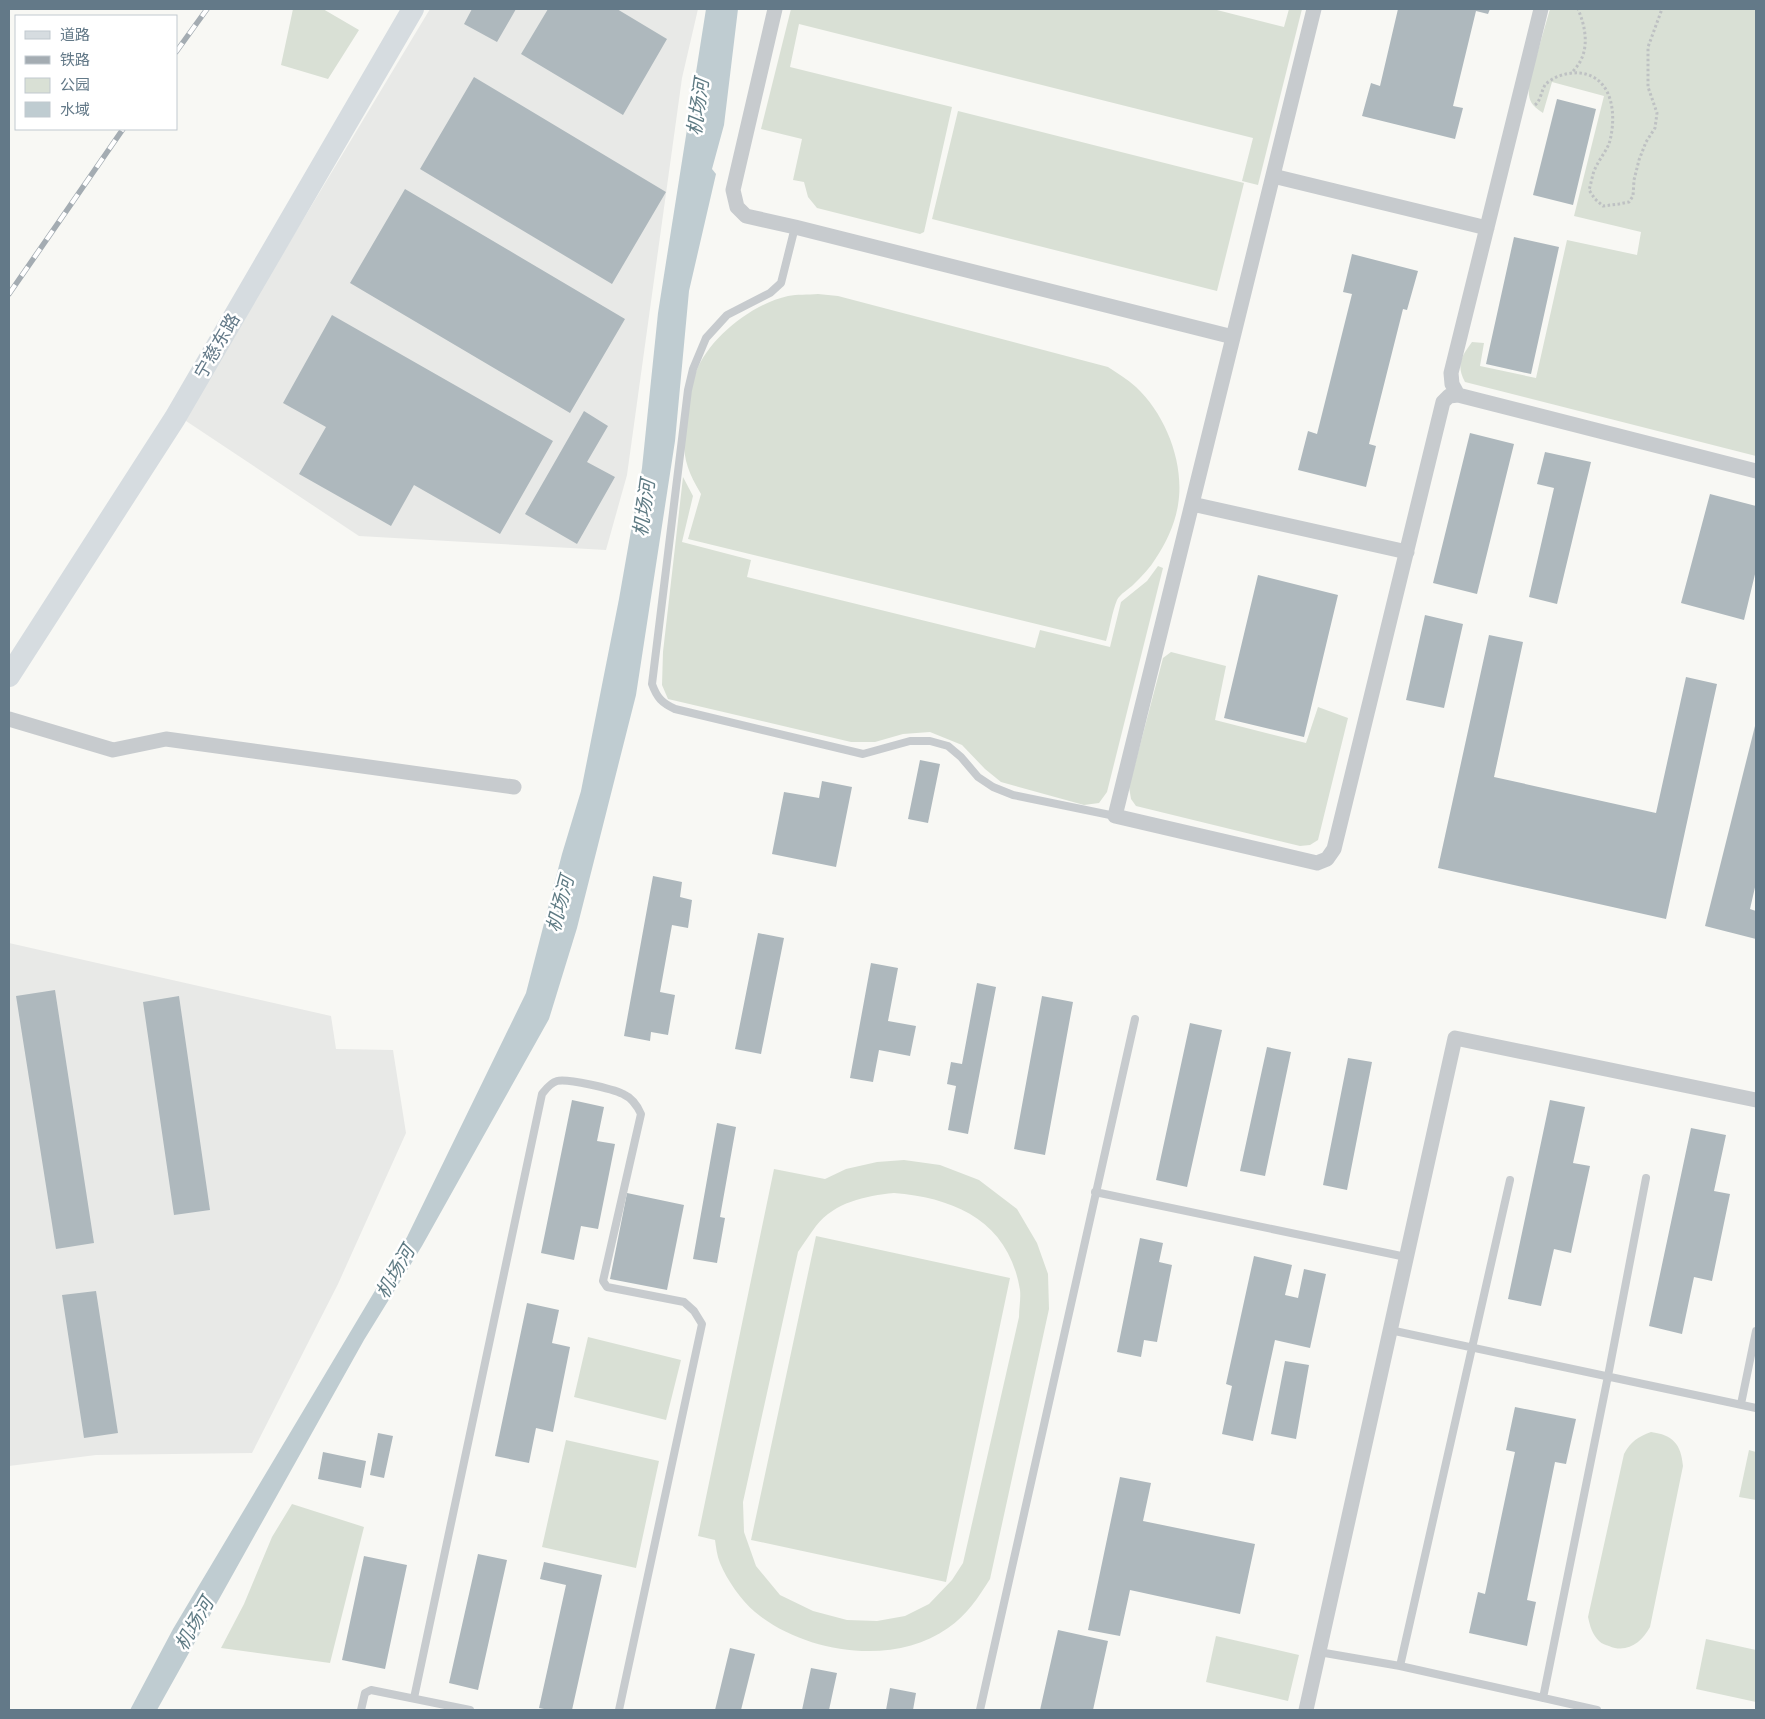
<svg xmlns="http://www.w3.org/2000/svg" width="1765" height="1719" font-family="Cabin,'Noto Sans SC',sans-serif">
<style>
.built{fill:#e8e9e7}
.green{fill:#d9e0d5;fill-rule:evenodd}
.water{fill:#bfccd1}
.building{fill:#aeb8bd}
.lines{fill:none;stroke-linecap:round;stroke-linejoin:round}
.path{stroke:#bec1c3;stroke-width:3;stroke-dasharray:2.5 2.5;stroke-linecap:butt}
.lane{stroke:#c7cbce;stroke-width:8}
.street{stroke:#c7cbce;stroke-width:15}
.secondary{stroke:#d6dce0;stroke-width:22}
.rail-casing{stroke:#a4acb2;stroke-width:5.5}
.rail{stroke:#fff;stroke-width:4;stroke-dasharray:11;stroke-linecap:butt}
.labels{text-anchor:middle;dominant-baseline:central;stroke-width:5;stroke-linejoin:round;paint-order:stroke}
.street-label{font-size:18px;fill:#637988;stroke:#fff}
.water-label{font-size:19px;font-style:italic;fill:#5f7b84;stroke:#fff}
</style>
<rect width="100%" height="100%" fill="#f8f8f4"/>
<path class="built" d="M430,9H698L682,78L627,475L606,550L359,536L183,419Z
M9,943L331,1016L336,1049L393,1050L406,1133L338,1284L252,1453L96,1455L9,1466Z"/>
<path class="green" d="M293,9H323L359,30L328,79L281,65Z
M791,9H1213L1284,27L1289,9H1302L1258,185L1242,181L1253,138L799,24L790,67L952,107L924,232L920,234L817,208L808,197L804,182L793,180L802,139L761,129Z
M1550,9H1756V456L1465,382C1456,365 1461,357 1472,342L1484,343L1480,366L1536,378L1567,240L1637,255L1641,232L1574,216L1604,96L1552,82L1543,113C1529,104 1528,99 1529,82Z
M958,111L1244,183L1217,291L932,219Z
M818,294L838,296L1108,367C1117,373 1127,379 1136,387C1166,415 1185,464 1178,505C1175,524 1166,543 1156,558C1150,568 1142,576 1134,584C1129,589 1120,594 1117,600C1112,612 1110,628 1106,641L688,539L701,494C683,464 682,451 686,417C688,403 691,386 696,372C709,338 752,304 788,296C797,294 808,295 818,294Z
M683,477L693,496L682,542L751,560L747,577L1035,648L1040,630L1110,647L1121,602L1147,581L1158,566L1163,568L1107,792L1099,803L1084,805L1001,782L985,769L962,745L930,732L903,734L875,742H851L668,699L662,685L663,652Z
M1171,652L1226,666L1215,720L1306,743L1318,707L1348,718L1318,840L1310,845L1300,846L1136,806L1131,799L1129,787L1163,658Z
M904,1160L940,1165L979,1180L1017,1209L1037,1243L1048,1274L1049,1309L990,1579C978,1598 967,1615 948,1628C894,1667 804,1653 755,1612C741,1600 727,1580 720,1563C717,1556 716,1547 715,1540L698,1536L774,1169L825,1179L846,1169L877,1162ZM894,1193C956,1198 1009,1222 1020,1290C1021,1298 1019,1308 1019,1317L963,1563L952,1580L929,1604L905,1616L877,1621L847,1620L813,1611L780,1595L756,1566L744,1532L743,1502L798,1252C804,1243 810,1234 816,1226C835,1202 865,1196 894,1193Z
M816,1236L1010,1278L946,1582L751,1540Z
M588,1337L681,1360L666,1420L574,1397Z
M1651,1432C1673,1435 1681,1444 1683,1466L1650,1627C1642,1642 1627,1654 1609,1646C1606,1645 1602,1644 1599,1641C1592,1634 1590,1626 1588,1617L1624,1454C1631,1441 1638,1437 1651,1432Z
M566,1440L659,1461L636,1568L542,1547Z
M1749,1450L1756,1452V1500L1739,1497Z
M292,1504L364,1527L330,1663L221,1648L244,1604L272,1537Z
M1216,1636L1299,1655L1288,1701L1206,1682Z
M1706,1639L1756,1650V1702L1696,1689Z"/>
<path class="water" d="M706,9H738L724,125L712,169L716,174L689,291L675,441L636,695L577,928L549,1019L422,1246L364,1340L157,1710H130L173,1629L407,1237L526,993L562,854L581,791L619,599L642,468L658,313Z"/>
<path class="building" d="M472,9H516L497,42L464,24Z
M548,9H617L667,39L623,115L521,54Z
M1398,9H1490L1488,14L1476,11L1453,106L1463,108L1455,139L1362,116L1371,83L1380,86Z
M474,77L666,192L612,284L420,169Z
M1557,99L1596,109L1573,205L1533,195Z
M405,189L625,319L570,413L350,283Z
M1514,237L1559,247L1531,374L1486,364Z
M1352,254L1418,271L1407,310L1403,309L1369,444L1376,446L1366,487L1298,470L1308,431L1317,434L1352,294L1343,292Z
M332,315L553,441L500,534L414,485L391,526L299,474L326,427L283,403Z
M584,411L608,426L587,462L615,477L577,544L525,514Z
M1470,433L1514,444L1477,594L1433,583Z
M1545,452L1591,462L1557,604L1529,597L1554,488L1537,484Z
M1710,494L1756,506V570L1744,620L1681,603Z
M1258,575L1338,595L1304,737L1224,718Z
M1425,615L1463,624L1444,708L1406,700Z
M1489,635L1523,642L1494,777L1656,813L1686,677L1717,684L1666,919L1438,868Z
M1756,722V883L1750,909L1756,911V939L1705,926Z
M920,760L940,764L928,823L908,819Z
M822,781L852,787L836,867L772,854L784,792L819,798Z
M653,876L682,882L680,897L692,900L688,928L672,925L660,992L675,995L668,1035L651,1032L650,1041L624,1036Z
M758,933L784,938L761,1054L735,1049Z
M871,963L898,968L888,1021L916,1026L910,1056L879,1050L873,1082L850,1078Z
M977,983L996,987L968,1134L948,1130L956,1086L947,1084L951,1062L962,1064Z
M55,990L94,1243L56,1249L16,996Z
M179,996L210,1210L174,1215L143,1002Z
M1042,996L1073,1002L1045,1155L1014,1149Z
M1190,1023L1222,1030L1187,1187L1156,1180Z
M1267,1047L1291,1052L1265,1176L1240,1171Z
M1348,1058L1372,1062L1347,1190L1323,1185Z
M572,1100L604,1107L597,1141L615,1144L598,1229L581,1226L574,1260L541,1253Z
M1550,1100L1585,1107L1573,1163L1590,1166L1571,1253L1554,1249L1541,1306L1508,1299Z
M717,1123L736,1127L720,1217L725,1218L717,1263L693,1259Z
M1691,1128L1726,1135L1714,1191L1730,1194L1712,1281L1694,1277L1682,1334L1649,1326Z
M627,1193L684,1205L667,1290L610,1279Z
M1140,1238L1163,1243L1159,1262L1172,1265L1157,1342L1144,1340L1141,1357L1117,1352Z
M1254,1256L1292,1265L1285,1295L1298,1298L1304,1269L1326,1274L1310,1348L1275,1340L1253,1441L1222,1434L1232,1386L1226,1384Z
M96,1291L118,1433L84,1438L62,1295Z
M527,1303L559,1310L552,1343L570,1347L553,1432L536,1428L529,1463L495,1456Z
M1285,1361L1309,1365L1296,1439L1271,1434Z
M1515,1407L1576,1419L1566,1464L1555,1462L1527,1600L1536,1602L1527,1646L1469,1633L1478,1592L1485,1594L1515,1452L1506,1450Z
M378,1433L393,1436L384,1478L370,1475Z
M323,1452L366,1461L361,1488L318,1479Z
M1120,1477L1151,1483L1143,1521L1255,1544L1240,1614L1130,1590L1120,1636L1088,1630Z
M478,1554L507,1560L478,1690L449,1683Z
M364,1556L407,1565L385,1669L342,1660Z
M544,1562L602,1575L572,1710H549L539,1708L566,1585L540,1579Z
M1058,1630L1108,1641L1093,1710H1040Z
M730,1648L755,1654L741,1710H715Z
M811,1668L837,1673L829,1710H802Z
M890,1688L916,1693L913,1710H886Z"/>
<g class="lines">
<path class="path" d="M1573,71C1590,54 1587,30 1578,9
M1535,105C1541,100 1541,92 1545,85C1553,76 1569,72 1580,73C1614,77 1617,117 1609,144C1605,153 1598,161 1594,171C1592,177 1591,184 1589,190L1595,199L1603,206L1619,204L1629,202L1633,196L1634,180L1639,160L1646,142L1655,128L1657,113L1648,87V47L1662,9"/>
<path class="lane" d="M795,227L781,283L770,293L727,315L706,338L693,369L688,390L652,684C657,698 662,703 675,709L863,754L910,741H930L948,746L961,757L978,777L993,787L1013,795L1115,816
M1095,1192L1406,1257
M1390,1330L1756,1408
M1741,1404L1756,1331
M1319,1652L1400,1666L1510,1180
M1400,1666L1597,1710
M414,1698L542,1094C546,1089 550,1083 557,1081C567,1078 613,1089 623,1094C632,1098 637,1105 641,1114L603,1281L607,1287L684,1302L694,1311L702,1324L619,1710
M1543,1698L1608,1376L1646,1178
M361,1710L365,1693L371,1690L470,1710
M980,1710L1135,1019"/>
<path class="street" d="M775,9L733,190L737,207L746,216L795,227L1233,337
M1314,9L1115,816L1317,863L1327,859L1334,849L1443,402L1449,396L1458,395L1756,471
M1273,176L1487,228
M1458,395L1452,384L1451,373L1541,9
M1192,504L1407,552
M9,719L113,750L166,739L514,787
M1306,1710L1455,1038L1756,1100"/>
<path class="secondary" d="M9,676L175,418L413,9"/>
<defs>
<path id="rail" d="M176,52L207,9
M9,294L123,129"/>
</defs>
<use href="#rail" class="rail-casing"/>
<use href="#rail" class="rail"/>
</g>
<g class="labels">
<g class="street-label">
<text transform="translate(217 346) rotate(-60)">宁慈东路</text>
</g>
<g class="water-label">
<text transform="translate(698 107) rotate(-82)">机场河</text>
<text transform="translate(644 508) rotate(-82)">机场河</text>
<text transform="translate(560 904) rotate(-75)">机场河</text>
<text transform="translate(395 1272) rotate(-60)">机场河</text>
<text transform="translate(194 1624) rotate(-60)">机场河</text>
</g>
</g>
<rect width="1765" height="1719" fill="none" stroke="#637988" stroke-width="20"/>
<rect x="15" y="15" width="162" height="115" fill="#ffffff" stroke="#c1c9cf"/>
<rect x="25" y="31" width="25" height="8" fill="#d6dce0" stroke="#c1c9cf"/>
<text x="60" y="40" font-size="15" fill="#637988">道路</text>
<rect x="25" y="56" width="25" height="8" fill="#a4acb2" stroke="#c1c9cf"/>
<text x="60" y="65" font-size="15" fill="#637988">铁路</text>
<rect x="25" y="78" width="25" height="15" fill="#d9e0d5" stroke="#c1c9cf"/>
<text x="60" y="90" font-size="15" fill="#637988">公园</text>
<rect x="25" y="102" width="25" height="15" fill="#bfccd1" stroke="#c1c9cf"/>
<text x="60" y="115" font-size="15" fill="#637988">水域</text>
</svg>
